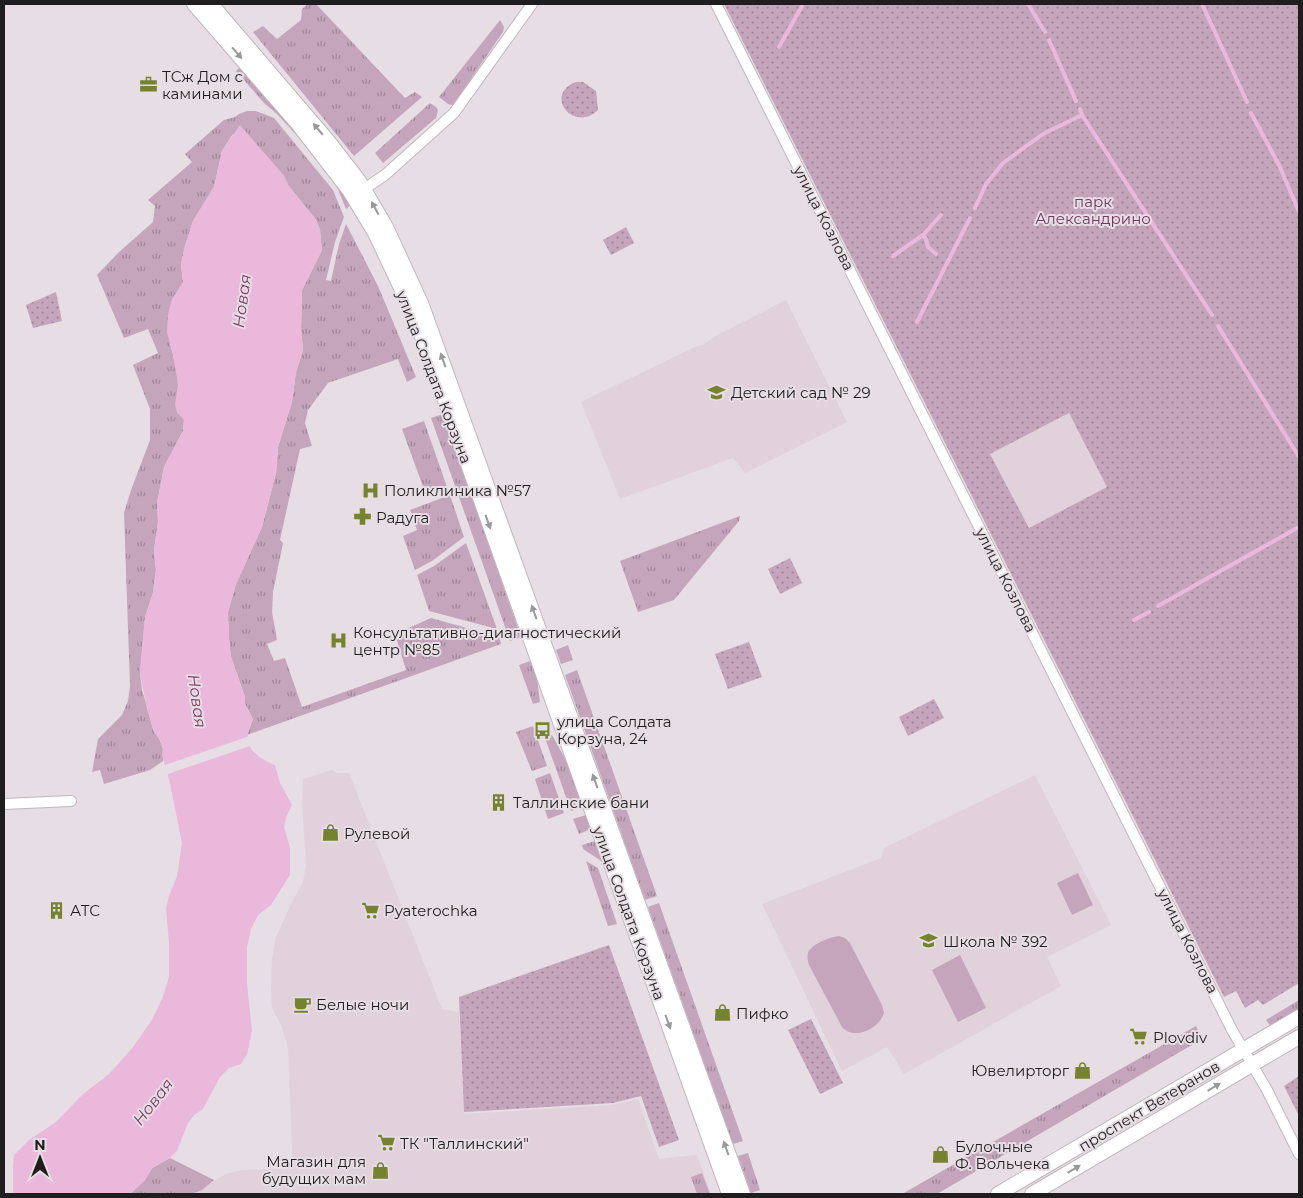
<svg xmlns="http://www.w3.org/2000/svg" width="1303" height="1198" font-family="Montserrat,sans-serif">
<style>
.built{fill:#e0d1db}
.grass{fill:url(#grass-tufts)}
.park{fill:url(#park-dots);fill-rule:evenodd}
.garden{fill:#c5a5bb}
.water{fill:#eab8db}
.pier{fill:#e6dee4}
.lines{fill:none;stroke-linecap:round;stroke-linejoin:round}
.stream{stroke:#eab8db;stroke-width:4}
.street-casing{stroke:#bfb7bc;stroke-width:12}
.secondary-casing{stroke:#bfb7bc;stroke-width:16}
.street{stroke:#fff;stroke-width:10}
.secondary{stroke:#fff;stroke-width:14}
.oneway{fill:#9a999a}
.labels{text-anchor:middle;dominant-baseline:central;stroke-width:4;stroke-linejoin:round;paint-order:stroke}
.poi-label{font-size:15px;fill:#1f1d1e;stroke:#e6dee4;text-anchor:start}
.park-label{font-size:15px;fill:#723764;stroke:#e6dee4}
.street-label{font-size:15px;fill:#1f1d1e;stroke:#e6dee4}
.water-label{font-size:16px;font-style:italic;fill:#793d6a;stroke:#e6dee4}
</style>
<defs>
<pattern id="grass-tufts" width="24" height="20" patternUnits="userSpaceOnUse" patternTransform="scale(1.25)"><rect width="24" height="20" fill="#c5a5bb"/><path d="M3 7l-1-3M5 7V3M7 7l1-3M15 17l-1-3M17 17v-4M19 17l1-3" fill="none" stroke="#9f8697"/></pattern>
<pattern id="park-dots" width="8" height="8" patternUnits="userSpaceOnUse" patternTransform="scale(1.25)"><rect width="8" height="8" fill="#c5a5bb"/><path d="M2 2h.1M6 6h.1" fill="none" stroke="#9f8697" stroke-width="1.8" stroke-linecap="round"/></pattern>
</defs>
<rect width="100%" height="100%" fill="#e6dee4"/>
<path class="built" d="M786,300L847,422L745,473L733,458L620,499L581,402L695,347L705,344L715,336Z
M1069,413L1108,487L1029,528L990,454Z
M332,770L337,773H349L442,1009L459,1012L464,1114L613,1105L638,1099L659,1159L697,1155L711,1194H191L226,1174L242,1170L293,1168L288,1048L282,1027L272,1008L271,992L272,958L276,937L292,902L303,882L306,865L302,803L303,779Z
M1035,775L1111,925L1047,957L1061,986L904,1074L887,1047L842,1071L762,904L881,858L884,848Z"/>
<path class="grass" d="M308,4H316L405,98L415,92L422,97L354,156L253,32L263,26L277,39L301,20L302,9Z
M500,20L504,27L503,32L453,105L448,104L439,97Z
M240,67L244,68L353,203L346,209L337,187L301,140L277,114L264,103L236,71Z
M430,103L436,107L438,110L436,118L383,163L375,153Z
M247,111H256L274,118L333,190L344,217L335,242L326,280L331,281L339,244L346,224L378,286L416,377L407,382L398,359L328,383L308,410L305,423L312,446L300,449L280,540L283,543L273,592L272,612L277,640L267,644L274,661L285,658L302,707L406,670L395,634L431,618L499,637L501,644L247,735L253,719L245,704V697L231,657L229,639L228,612L236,584L262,527L276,473L278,447L292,402L296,372L303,350L301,329L302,290L322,250L320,230L316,220L288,185L284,176L264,153L233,134L222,151L214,187L193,221L185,246L181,264L183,282L170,344L173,354L179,385L177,412L184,419L183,431L164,467L157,503L158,522L154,550L156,570L153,593L145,617L140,673L142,690L154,732L159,738L163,749V761L150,770L104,784L100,770L92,772L98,739L122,715L128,701L130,686L124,513L131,490L150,440V409L133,365L158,353L148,329L124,338L97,275L118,253L153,222L155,206L148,200L192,162L185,154L224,120L235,117L239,114Z
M443,414L521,637L510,641L431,418Z
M424,421L447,487L426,495L402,429Z
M450,495L464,537L432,561L415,570L403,536L417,530L410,510Z
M740,516L739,521L674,600L638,612L620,561Z
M466,543L497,629L429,611L417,575L434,566Z
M568,645L573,660L561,664L556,650Z
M530,661L537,678L540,702L533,704L519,665Z
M577,670L657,896L645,900L565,675Z
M533,726L547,766L532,771L516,732Z
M552,735L568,764L583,807L571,811L545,738Z
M550,773L564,813L548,819L535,779Z
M586,815L591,829L579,834L573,819Z
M595,841L603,862L583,849L582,845Z
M586,861L598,868L617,924L608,926Z
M659,903L743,1141L733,1144L648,907Z
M1299,1000V1010L1271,1027L1266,1020Z
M1196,1026L1202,1039L937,1194H902Z
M748,1153L760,1190L751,1193L738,1156Z
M170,1158L214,1180L202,1190L191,1194H130L145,1180L152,1168Z
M702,1173L710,1194H697L691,1177Z"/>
<path class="park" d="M724,4H1299V983L1263,1005L1258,1000L1245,1008L1236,991L1224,997ZM1069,413L1107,487L1029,528L990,454Z
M576,82H583L596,91L598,110C573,134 543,94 576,82Z
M626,227L634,243L611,255L603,240Z
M56,292L62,321L33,328L26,305Z
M790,558L802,583L780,594L768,569Z
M749,642L762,677L728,689L715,654Z
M934,699L944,718L908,736L899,717Z
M609,945L679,1140L659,1147L641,1096L613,1103L464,1112L459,997Z
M811,1019L843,1083L820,1094L788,1030Z
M1299,1076V1116L1284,1086Z"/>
<path class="garden" d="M1078,873L1093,905L1072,915L1057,883Z
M839,936L845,938L850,943L882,1005L884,1013C879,1029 854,1041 842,1027L809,965C808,962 807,957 808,953C811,944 830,937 839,936Z
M960,955L986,1008L958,1022L932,970Z"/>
<path class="water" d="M240,125L284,176L288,185L316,220L320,230L322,250L302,290L301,329L303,350L296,372L292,402L278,447L276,473L262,527L236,584L228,612L229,639L231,657L245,697V704L253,719C252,723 248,729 248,734C245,749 262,761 275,765L280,783L292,805L287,815L284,826L290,848V875L271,905L258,915L251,929L247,947V983L252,1031L247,1054L241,1064L229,1068L220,1077L203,1109L194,1115L188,1123L177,1151L170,1158L152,1168L145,1180L130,1194H13V1166L14,1155L29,1140L56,1122L82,1095L109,1074L133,1047L152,1020L162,999L169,977V943L166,908L169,896L177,876L182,843L169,779L162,755L163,748L159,738L154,732L147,709L140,673L145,617L153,593L156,570L154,550L158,522L157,503L164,467L183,431L184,420L177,412L175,405L178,385L173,354L167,332L168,314L172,299L183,282L181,264L185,246L193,221L214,187L222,151Z"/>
<path class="pier" d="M250,736L253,745L165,775L162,766Z"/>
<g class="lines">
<path class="stream" d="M1028,4L1045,32
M1202,4L1247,102
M1049,40L1076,101
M779,47L802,6
M1080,109L1082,115L1212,315
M1251,113L1279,165L1299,212
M975,208L986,184L1003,163L1043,134L1082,115
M923,235L941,215
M893,256L923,235L926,239L928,247L936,254
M917,322L970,218
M1218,326L1299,457
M1158,606L1299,527
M1134,620L1149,612"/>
<defs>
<path id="street" d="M716,4L1232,1030L1267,1090L1299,1154
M358,193L385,175L454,113L532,4
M4,804L71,801"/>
<path id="secondary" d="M194,4L298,124L349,190L375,233L410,307L426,347L729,1194
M211,4L328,141L359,181L386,227L421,303L743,1194
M998,1194L1299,1017
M1032,1194L1299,1037"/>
</defs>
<use href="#street" class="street-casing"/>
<use href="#secondary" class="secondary-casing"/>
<use href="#street" class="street"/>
<use href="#secondary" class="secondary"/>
</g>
<defs><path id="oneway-solid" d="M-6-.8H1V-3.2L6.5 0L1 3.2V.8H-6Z" transform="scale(1.25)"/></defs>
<g class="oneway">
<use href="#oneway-solid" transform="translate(237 53) rotate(49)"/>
<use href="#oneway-solid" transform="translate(318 129) rotate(-130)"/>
<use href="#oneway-solid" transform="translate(375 208) rotate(-119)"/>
<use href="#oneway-solid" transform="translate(443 360) rotate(-110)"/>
<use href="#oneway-solid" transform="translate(488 522) rotate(70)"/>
<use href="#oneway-solid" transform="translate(534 612) rotate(-110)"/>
<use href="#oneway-solid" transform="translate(595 781) rotate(-110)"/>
<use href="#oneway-solid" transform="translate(668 1022) rotate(70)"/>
<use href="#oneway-solid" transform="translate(1214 1087) rotate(-31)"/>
<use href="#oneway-solid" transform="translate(726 1148) rotate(-110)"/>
<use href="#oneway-solid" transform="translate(1074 1169) rotate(-31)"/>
</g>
<defs>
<symbol id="office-bare" viewBox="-9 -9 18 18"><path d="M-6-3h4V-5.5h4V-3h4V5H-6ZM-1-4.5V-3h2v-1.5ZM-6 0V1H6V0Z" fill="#77822e" stroke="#e6dee4" stroke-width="2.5" paint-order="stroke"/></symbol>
<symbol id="school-bare" viewBox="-9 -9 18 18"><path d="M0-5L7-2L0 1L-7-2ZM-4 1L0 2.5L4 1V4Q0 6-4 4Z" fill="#77822e" stroke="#e6dee4" stroke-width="2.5" paint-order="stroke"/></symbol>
<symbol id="hospital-bare" viewBox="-9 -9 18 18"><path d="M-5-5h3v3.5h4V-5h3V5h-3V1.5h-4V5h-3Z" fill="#77822e" stroke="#e6dee4" stroke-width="2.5" paint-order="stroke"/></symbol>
<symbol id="pharmacy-bare" viewBox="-9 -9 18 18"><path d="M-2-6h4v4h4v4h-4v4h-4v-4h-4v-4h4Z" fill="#77822e" stroke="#e6dee4" stroke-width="2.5" paint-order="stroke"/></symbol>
<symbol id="bus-bare" viewBox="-9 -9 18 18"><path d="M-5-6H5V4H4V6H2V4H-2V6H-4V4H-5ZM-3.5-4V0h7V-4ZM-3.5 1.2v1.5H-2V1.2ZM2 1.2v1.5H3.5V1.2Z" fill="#77822e" stroke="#e6dee4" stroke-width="2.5" paint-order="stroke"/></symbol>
<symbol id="building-bare" viewBox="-9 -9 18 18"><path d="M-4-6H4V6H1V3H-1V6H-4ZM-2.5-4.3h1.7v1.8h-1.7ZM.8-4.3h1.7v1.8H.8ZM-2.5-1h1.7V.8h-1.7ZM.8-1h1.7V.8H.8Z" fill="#77822e" stroke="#e6dee4" stroke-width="2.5" paint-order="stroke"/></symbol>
<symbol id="shop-bare" viewBox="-9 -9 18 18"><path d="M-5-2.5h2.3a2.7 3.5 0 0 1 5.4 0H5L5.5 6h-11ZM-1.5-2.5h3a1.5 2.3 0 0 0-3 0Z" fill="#77822e" stroke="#e6dee4" stroke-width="2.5" paint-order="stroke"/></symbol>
<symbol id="supermarket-bare" viewBox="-9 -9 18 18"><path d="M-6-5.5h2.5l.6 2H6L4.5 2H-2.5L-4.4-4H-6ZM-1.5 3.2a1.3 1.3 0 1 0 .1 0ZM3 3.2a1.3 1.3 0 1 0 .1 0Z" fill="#77822e" stroke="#e6dee4" stroke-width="2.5" paint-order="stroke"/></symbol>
<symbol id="cafe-bare" viewBox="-9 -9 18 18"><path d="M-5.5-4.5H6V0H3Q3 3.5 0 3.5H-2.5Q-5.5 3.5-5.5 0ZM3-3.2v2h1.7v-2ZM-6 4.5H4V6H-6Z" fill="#77822e" stroke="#e6dee4" stroke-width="2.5" paint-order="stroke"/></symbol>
</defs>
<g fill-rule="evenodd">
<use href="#office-bare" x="136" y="72" width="25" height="25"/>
<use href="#school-bare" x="704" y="380" width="25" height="25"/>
<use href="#hospital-bare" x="358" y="478" width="25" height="25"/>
<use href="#pharmacy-bare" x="350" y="504" width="25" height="25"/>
<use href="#hospital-bare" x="326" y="628" width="25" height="25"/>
<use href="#bus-bare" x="530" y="718" width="25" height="25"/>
<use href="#building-bare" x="486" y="790" width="25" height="25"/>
<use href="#shop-bare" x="318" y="820" width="25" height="25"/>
<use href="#building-bare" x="44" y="898" width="25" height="25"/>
<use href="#supermarket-bare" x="358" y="898" width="25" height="25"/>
<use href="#school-bare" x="916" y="928" width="25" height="25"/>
<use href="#cafe-bare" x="290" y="992" width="25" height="25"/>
<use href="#shop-bare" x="710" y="1000" width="25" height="25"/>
<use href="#supermarket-bare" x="1126" y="1024" width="25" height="25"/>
<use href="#shop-bare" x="1070" y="1058" width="25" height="25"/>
<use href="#supermarket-bare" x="374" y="1130" width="25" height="25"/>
<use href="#shop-bare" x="928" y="1142" width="25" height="25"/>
<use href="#shop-bare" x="368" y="1158" width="25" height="25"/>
</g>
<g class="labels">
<g class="poi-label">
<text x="162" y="76">ТСж Дом с<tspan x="162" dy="17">каминами</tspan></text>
<text x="731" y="392">Детский сад № 29</text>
<text x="384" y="490">Поликлиника №57</text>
<text x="376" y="517">Радуга</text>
<text x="353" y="632">Консультативно-диагностический<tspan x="353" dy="17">центр №85</tspan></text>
<text x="557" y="721">улица Солдата<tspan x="557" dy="17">Корзуна, 24</tspan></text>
<text x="513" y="802">Таллинские бани</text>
<text x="344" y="833">Рулевой</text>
<text x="70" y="910">АТС</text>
<text x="384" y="910">Pyaterochka</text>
<text x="943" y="941">Школа № 392</text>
<text x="316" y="1004">Белые ночи</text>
<text x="736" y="1013">Пифко</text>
<text x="1153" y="1037">Plovdiv</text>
<text x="1069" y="1070" text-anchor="end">Ювелирторг</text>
<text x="400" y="1143">ТК "Таллинский"</text>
<text x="955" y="1146">Булочные<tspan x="955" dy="17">Ф. Вольчека</tspan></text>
<text x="366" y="1161" text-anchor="end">Магазин для<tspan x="366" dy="17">будущих мам</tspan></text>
</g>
<g class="park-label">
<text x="1093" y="201">парк<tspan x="1093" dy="17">Александрино</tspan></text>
</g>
<g class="street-label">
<text transform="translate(824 218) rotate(63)">улица Козлова</text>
<text transform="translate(434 377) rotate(69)">улица Солдата Корзуна</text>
<text transform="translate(1006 580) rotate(63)">улица Козлова</text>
<text transform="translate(629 913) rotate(70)">улица Солдата Корзуна</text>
<text transform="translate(1188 941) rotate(63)">улица Козлова</text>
<text transform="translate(1149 1106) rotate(-31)">проспект Ветеранов</text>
</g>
<g class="water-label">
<text transform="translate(242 301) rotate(-82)">Новая</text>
<text transform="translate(197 701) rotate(82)">Новая</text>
<text transform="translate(153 1102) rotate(-52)">Новая</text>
</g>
</g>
<rect width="1303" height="1198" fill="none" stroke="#1f1d1e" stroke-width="10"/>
<g transform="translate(40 1158)" stroke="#e6dee4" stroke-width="4" paint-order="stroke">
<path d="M0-4L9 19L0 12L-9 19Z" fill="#1f1d1e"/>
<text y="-8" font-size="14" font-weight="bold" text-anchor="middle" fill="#1f1d1e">N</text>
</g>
</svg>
